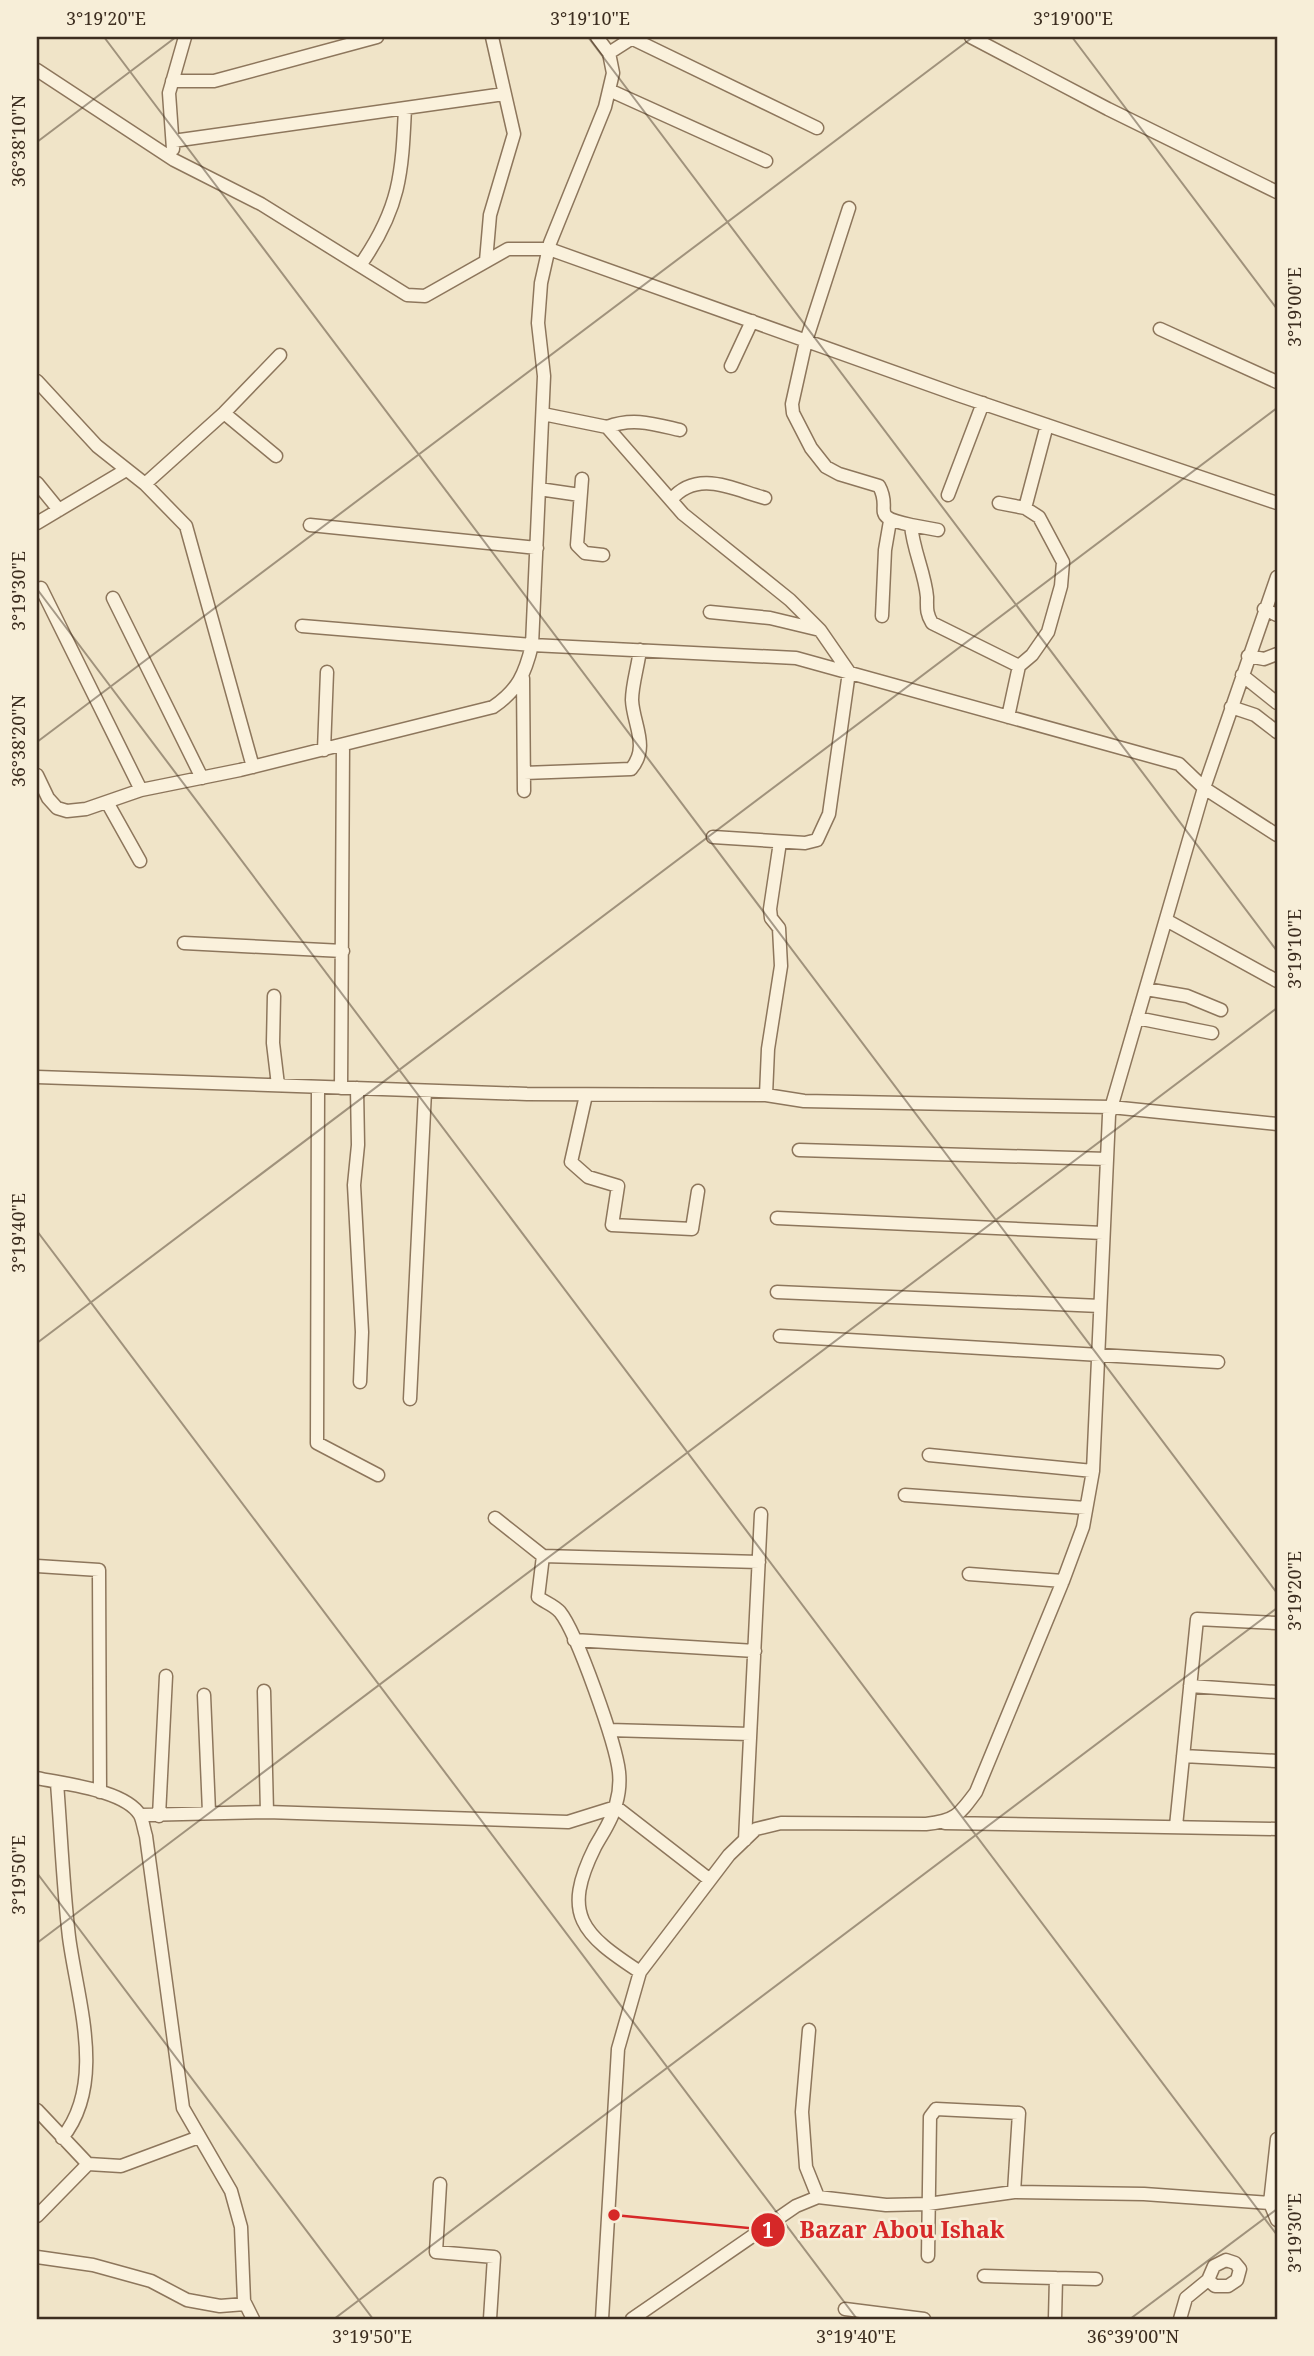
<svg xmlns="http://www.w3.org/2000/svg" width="1314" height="2356" font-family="'Noto Serif',serif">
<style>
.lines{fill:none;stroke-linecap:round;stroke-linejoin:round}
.minor-casing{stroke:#8d765c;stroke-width:15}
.minor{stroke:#faf1dc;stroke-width:12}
.ticks{fill:none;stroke:#3d2e20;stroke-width:2;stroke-opacity:0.45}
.leader{fill:none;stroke:#d62828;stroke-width:2.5}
.callout-dot{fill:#d62828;stroke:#f7eed8;stroke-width:2.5}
.mark-label{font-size:21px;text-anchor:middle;font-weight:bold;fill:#fff}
.callout-label{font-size:23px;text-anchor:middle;font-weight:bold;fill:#d62828;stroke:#f7eed8;stroke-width:5;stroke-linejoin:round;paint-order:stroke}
.neatline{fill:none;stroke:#3d2e20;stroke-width:2.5}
.ticks-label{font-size:18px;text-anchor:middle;fill:#3d2e20}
</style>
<rect width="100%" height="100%" fill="#f0e4c8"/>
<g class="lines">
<defs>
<path id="minor" d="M971,37L1108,109L1277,192
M631,38L817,128
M609,53L634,37
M37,70L174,160L261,204L407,295L425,296L508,249H549L958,395L1277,503
M172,81H214L377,37
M609,90L766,161
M173,141L504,94
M173,149L169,93L185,37
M849,208L806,341L792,404L793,413L811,448L826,467L839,474L879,486C893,511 867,516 911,525C913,550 925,573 927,597C927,608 926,613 932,623L1019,666L1008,717
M486,261L490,215L514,134L492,37
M361,264C400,208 402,174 405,108
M1160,329L1277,382
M731,366L752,321
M37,381L97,446L145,484L186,526L253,767
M224,413L276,456
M543,414L607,427L683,514L790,600L820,630L849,672L829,814L817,840L805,843L713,837
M607,427C633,417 654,424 680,430
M582,479L577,545L585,553L603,555
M37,483L59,510
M145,484L224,413L280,355
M539,489L580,495
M948,495L983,403
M671,500C697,469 732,489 765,498
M999,503L1025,508L1039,517L1063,562L1061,586L1048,632L1032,655L1019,666
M1025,508L1047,425
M37,523L126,470
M310,525L537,548
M911,525L938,530
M41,588L141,790
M113,598L202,778
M1264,609L1277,615
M710,612L770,618L820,630
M882,616L885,550L890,521
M302,626L532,645L796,658L1179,764L1204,788L1277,835
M1248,656L1264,659L1277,654
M1242,675L1277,703
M523,678L524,791
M1231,707L1255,715L1277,732
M324,750L327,672
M524,773L631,769C650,747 633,724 632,700C632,685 638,666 640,650
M37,775L48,798L57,808L67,811L86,809L141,790L240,770L493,707C518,690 525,674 532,645L544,376L538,323L541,283L550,243L605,107L613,73L609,53L597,37
M107,802L140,861
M1166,920L1277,981
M184,943L343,951
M1146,989L1187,996L1221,1010
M274,996L273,1043L278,1085
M1137,1018L1212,1033
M37,1077L527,1094L766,1095L804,1101L1111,1107L1277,1124
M318,1087L317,1443L378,1475
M341,1088L343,745
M357,1088L358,1145L354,1185L362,1332L360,1382
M586,1095L571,1162L588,1177L618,1186L612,1225L692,1229L698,1191
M766,1095L768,1049L781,966L779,928L771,918L770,909L780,842
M799,1150L1107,1159
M777,1218L1103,1233
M777,1292L1100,1306
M780,1336L1218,1362
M410,1399L425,1091
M929,1455L1093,1471
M905,1495L1086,1508
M495,1518L543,1556L759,1562
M543,1556L538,1597C544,1602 554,1605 560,1612C577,1633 616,1744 619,1772C620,1782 619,1794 616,1804C613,1819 602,1834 595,1847C561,1915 582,1934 640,1972
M37,1566L99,1570L100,1792
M969,1574L1063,1581
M574,1640L755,1651
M1190,1686L1277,1692
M264,1691L267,1812
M204,1695L209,1812
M609,1730L750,1734
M1183,1756L1277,1761
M37,1778C64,1784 125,1790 140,1815C143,1821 144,1830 146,1836L183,2108L231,2191L241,2227L244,2301L253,2319
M57,1783C61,1834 63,1886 69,1937C77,1999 107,2083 62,2138
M140,1815L267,1812L568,1822L616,1807L710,1880
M159,1816L166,1676
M945,1823L1277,1829
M1176,1826L1197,1619L1277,1623
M745,1840L761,1514
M809,2030L802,2112L806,2167L818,2197
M37,2110L88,2164
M1277,2139L1270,2203L1277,2220
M440,2184L436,2252L494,2257L490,2319
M37,2216L88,2164L121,2166L199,2137
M928,2256L930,2117L936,2109L1019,2113L1014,2192
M37,2257L93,2265L151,2281L187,2300L220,2306L245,2304
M984,2276L1056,2278L1055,2319
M1056,2278L1096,2279
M845,2309L924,2319
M602,2319L618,2049L640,1972L729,1855L756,1829L781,1823L926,1824C955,1821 959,1815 976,1792L1063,1581L1083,1527L1093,1471L1109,1115L1204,788L1277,577
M632,2319L796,2206L818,2197L886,2205L928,2204L1014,2192L1144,2194L1270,2203
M1180,2319L1186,2298L1208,2280L1214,2266L1226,2260L1235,2263L1240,2269L1237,2280L1228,2286H1215L1208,2280"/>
</defs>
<use href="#minor" class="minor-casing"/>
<use href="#minor" class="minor"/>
</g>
<path class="ticks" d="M104,37L1277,1593M588,37L1277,951M1072,37L1277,309M37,142L176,37M37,589L1277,2235M37,742L973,37M37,1231L857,2319M37,1343L1277,408M37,1873L373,2319M37,1943L1277,1008M334,2319L1277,1608M1130,2319L1277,2209"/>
<path class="leader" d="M614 2215L768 2230"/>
<g class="callout-dot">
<circle cx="614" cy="2215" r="7"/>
<circle cx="768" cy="2230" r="18"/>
</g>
<g class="mark-label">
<text x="768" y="2238">1</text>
</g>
<g class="callout-label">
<text x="902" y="2238">Bazar Abou Ishak</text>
</g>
<rect width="1314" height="2356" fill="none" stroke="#f7eed8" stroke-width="77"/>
<rect x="38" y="38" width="1238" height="2280" class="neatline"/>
<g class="ticks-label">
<text x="106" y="25">3°19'20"E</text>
<text x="590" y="25">3°19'10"E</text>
<text x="1073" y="25">3°19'00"E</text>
<text transform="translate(19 141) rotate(-90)" y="6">36°38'10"N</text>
<text transform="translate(1295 307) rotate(-90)" y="6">3°19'00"E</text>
<text transform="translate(19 591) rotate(-90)" y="6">3°19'30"E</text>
<text transform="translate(19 741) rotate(-90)" y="6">36°38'20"N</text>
<text transform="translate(1295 949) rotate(-90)" y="6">3°19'10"E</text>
<text transform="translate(19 1233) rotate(-90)" y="6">3°19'40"E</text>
<text transform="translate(1295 1591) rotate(-90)" y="6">3°19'20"E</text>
<text transform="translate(19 1875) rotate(-90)" y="6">3°19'50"E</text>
<text transform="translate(1295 2233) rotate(-90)" y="6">3°19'30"E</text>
<text x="372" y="2343">3°19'50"E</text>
<text x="856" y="2343">3°19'40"E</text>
<text x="1133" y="2343">36°39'00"N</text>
</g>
</svg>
